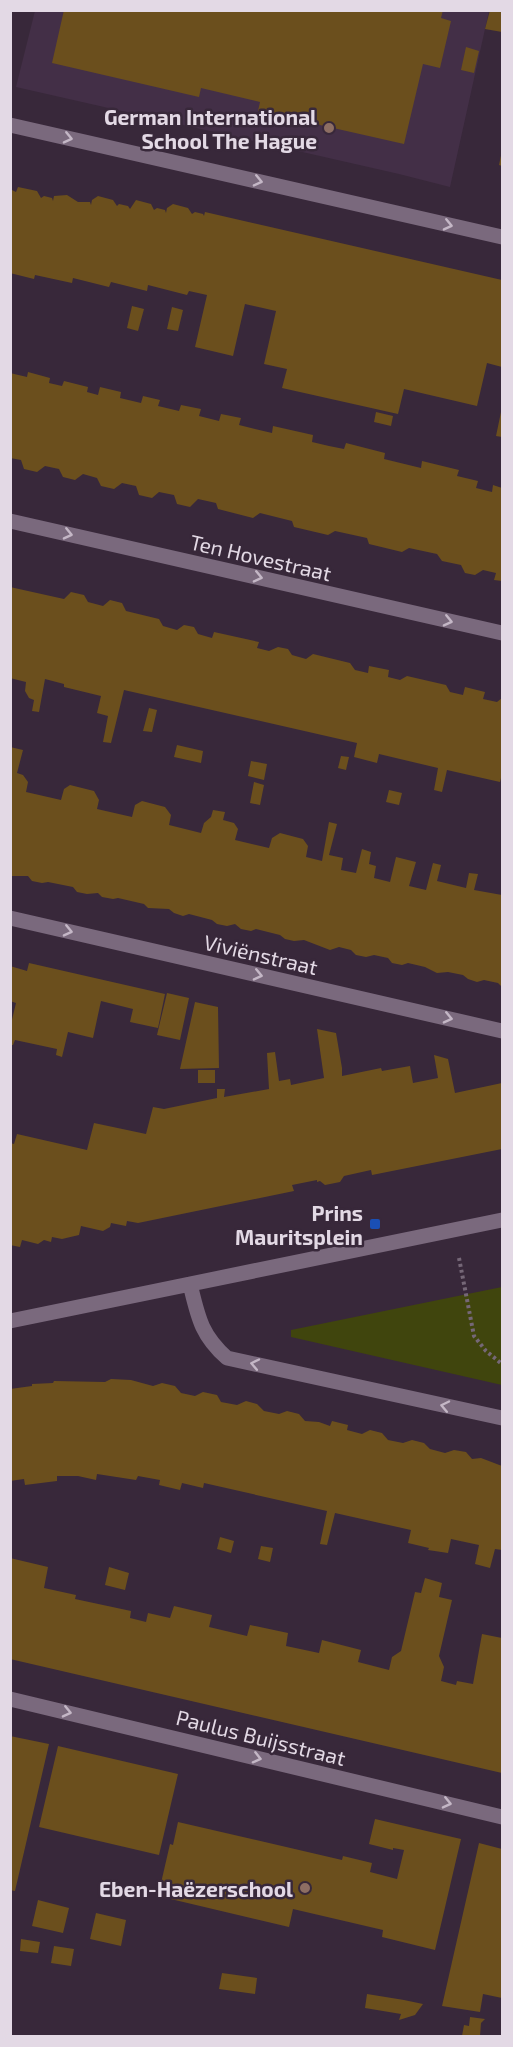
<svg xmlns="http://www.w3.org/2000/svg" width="513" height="2047" font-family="'Exo 2',sans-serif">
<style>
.built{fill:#432f47}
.green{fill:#40450d}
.building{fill:#6b4f1d}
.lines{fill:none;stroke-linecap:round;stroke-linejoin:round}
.path{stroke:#756777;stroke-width:4;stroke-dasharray:3 3;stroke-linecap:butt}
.minor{stroke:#7a697d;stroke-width:15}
.oneway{stroke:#c4b7c6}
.education-dot{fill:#8d6e63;stroke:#38283a;stroke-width:2}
.transit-dot{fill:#1a4fb4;stroke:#38283a;stroke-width:2}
.labels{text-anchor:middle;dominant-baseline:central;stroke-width:5;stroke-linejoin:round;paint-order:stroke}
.poi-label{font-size:21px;font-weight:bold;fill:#e3d9e5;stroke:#38283a;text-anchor:end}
.street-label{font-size:21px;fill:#e3d9e5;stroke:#38283a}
</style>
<rect width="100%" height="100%" fill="#38283a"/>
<path class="built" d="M35,11H489L450,187L399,174L16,87Z"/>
<path class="green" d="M502,1287V1385L291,1337V1330Z"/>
<path class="building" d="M64,10H443L441,18L451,21L440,68L423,64L404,144L258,111L260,102L201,88L199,97L52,63Z
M490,10H502V32L485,29Z
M466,47L479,51L474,73L461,70Z
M502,151V166L499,165Z
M18,187L37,191L41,198L44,196L52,198L53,201L54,196L67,195L78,202H90L91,205L92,200L98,196L113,200L117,206L119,204L128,206L130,209L136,200L151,204L154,210L157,208L165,210L166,213L167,208L173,204L188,208L192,214L195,212L203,214L204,216L205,212L502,280V367L487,363L477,406L404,389L398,414L282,388L287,369L264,364L276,311L245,304L233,356L195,347L207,295L189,291L187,295L148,285L147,291L111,282L109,287L73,278L72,283L35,275L34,279L10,273V189L16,192Z
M132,306L144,309L138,331L127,328Z
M172,307L183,310L178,331L167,329Z
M28,372L50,378L49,383L62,386L64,381L88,387L87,392L98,395L100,387L121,392L120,398L141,403L143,396L160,400L158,406L179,411L181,405L201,409L199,416L219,421L221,414L241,418L239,425L255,429L272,433L273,426L313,435L312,442L329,446L344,449L346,443L385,453L384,459L421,468L422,461L459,470L457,476L478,481L476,488L492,492L493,485L502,488V581L494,580L496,573L483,570L475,575L465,573L461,565L442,561L437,554L409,548L402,552L369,544L367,538L335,531L328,535L294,527L292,521L260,513L253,518L218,509L216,503L198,499L190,507L177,504L174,495L159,492L152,498L139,495L136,486L122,483L114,489L101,486L97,478L83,474L75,480L63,477L59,469L45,466L37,472L24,469L21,460L10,458V373L27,377Z
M376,412L393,416L391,426L374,422Z
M501,412H502V437L496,436Z
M10,587L64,599L71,592L84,595L88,602L103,606L110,600L122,603L126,611L159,619L163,626L177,630L184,625L194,627L198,634L212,638L214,632L259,642L257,648L269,651L278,647L288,649L292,655L306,659L313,654L350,663L355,670L368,673L369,666L389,670L388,677L400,680L407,676L446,685L450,692L463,695L465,687L485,692L483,699L497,702L502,698V774L500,782L447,770L442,792L434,790L438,768L379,754L377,763L354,757L357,743L124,690L111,743L103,742L108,716L97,713L101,696L64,687V684L45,679L39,712L32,711L34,700L29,698L25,691L26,682L10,678Z
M149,708L157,710L152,732L143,731Z
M177,745L203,751L201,763L174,757Z
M10,747L23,750L17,773L23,775L28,782L26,792L61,800L64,789L70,785L94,791L99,800L97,809L132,817L135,805L142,801L165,807L171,815L169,825L201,833L204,823L211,817L213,810L225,812L223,820L234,823L238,829L235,840L269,848L272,838L280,833L303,839L308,846L306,857L322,861L329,822L337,824L329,855L343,858L341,870L356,873L362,849L371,852L369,864L376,866L374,878L390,882L396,857L416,862L409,886L426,890L433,863L441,865L437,881L466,888L469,873L478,874L474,890L502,895V987L498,983L484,980L477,982L468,979L463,975L448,972L437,973L425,967L408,963L402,965L392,963L388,958L374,955L366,957L356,955L351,950L339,947L330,950L304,940L294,941L285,939L280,935L256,929L251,931L241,929L235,924L227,926L217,924L212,920L189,914L183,916L174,913L169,909L148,908L144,904L118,898L113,899L102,897L98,893L87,894L77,892L73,887L48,882L42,883L32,881L28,876H10Z
M341,756L349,757L346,770L338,768Z
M251,761L267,764L264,780L248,776Z
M254,782L264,785L260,805L250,803Z
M389,790L402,793L399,805L386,802Z
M29,963L165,994L158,1028L130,1022L133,1009L101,1001L93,1038L68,1032L62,1057L56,1055L57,1049L15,1040L13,1045H10V1028L16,1003L10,1001V966L27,971Z
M167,993L189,998L180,1040L157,1035Z
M195,1002L218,1007L219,1068L180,1069Z
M317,1029L336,1033L342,1068V1076L381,1068L382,1071L410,1066L413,1083L438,1078L434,1055L448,1059L455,1093L502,1083V1149L372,1175L371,1170L344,1176L340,1182L325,1185L320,1181L317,1182V1180L292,1185L294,1191L138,1223L127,1221L126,1226L111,1223L110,1227L103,1231L81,1226L79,1235L62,1239L52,1237L51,1242L44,1240L38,1244L22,1240L20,1247L10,1245V1143L14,1144L17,1134L87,1150L94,1123L146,1134L153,1107L164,1109L217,1098V1089H225L224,1097L269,1089L267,1053L275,1052L279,1081L290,1079L291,1085L324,1078Z
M198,1070H215V1083H198Z
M111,1379L131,1380L153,1386L162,1383L175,1386L181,1393L195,1396L203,1392L217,1395L221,1402L237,1405L246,1401L257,1404L264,1411L279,1414L287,1411L299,1414L305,1421L319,1422L330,1426L332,1421L348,1425L347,1430L362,1434L370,1430L382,1433L388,1440L403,1443L412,1440L424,1443L430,1449L445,1453L454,1450L466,1452L472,1459L481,1458L502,1466V1550L495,1549L490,1568L475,1564L479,1545L451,1539L448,1553L428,1550L429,1548L408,1543L411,1530L335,1513L327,1545L320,1544L327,1511L204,1483L203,1488L182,1483L180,1490L159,1485L160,1480L138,1476L136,1480L97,1474L96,1480L78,1476H57V1481L25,1485L24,1479L10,1481V1389L32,1386V1384L53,1383L54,1381L105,1382Z
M220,1537L234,1541L231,1553L217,1549Z
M261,1546L273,1548L270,1562L258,1559Z
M10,1558L48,1567L44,1588L76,1595L75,1599L131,1611L130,1618L146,1622L148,1613L170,1618L174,1606L212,1615L209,1627L247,1636L250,1625L288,1633L286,1646L319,1653L322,1640L361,1650L358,1662L389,1670L392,1657L401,1651L415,1592L421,1593L425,1578L442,1583L439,1597L452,1600L439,1656L444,1667L441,1681L456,1685L457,1681L473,1684L482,1634L502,1638V1773L10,1659Z
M109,1567L129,1573L125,1590L105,1585Z
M10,1736L49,1744L15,1891L10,1890Z
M58,1746L178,1774L159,1855L39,1827Z
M375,1819L461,1839L435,1950L382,1937L383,1930L293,1909L289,1927L158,1896L170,1844L173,1845L178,1822L342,1860L343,1856L372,1863L370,1872L397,1879L404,1850L393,1848V1850L369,1844Z
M479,1843L502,1849V1998L483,1994L480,2012L442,2006Z
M38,1900L69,1908L63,1933L32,1926Z
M96,1913L126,1920L121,1946L90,1939Z
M21,1939L40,1942L38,1953L20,1951Z
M54,1946L74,1949L71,1966L51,1963Z
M222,1973L257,1978L255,1994L219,1989Z
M367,1994L404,2000L423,2004L415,2015L399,2020L401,2014L365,2008Z
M470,2017L485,2019L481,2023L480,2036H462L464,2025L469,2026Z"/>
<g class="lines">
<path class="path" d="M459,1258L474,1336L486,1351L502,1364"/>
<path class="minor" d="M10,125L502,237
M10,521L502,633
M10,918L502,1031
M190,1284C198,1317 201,1335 227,1358L502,1418
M10,1321L502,1220
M10,1699L502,1817"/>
</g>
<defs><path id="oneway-chevron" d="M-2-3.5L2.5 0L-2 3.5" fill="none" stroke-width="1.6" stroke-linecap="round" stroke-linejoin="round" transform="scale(1.5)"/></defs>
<g class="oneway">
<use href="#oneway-chevron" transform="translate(68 138) rotate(13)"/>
<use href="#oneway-chevron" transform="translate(258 181) rotate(13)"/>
<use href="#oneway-chevron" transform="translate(448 225) rotate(13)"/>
<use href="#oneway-chevron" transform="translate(68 534) rotate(13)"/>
<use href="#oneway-chevron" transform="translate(258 577) rotate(13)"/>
<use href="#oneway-chevron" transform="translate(448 621) rotate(13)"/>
<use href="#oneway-chevron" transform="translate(68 931) rotate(13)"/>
<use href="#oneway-chevron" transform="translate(258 975) rotate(13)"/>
<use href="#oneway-chevron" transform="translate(448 1018) rotate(13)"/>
<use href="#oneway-chevron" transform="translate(255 1364) rotate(-168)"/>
<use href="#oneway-chevron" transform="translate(445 1406) rotate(-168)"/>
<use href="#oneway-chevron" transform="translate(67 1712) rotate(13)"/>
<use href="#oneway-chevron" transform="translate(257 1758) rotate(14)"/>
<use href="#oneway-chevron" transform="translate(447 1803) rotate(13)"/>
</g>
<g class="education-dot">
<circle cx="329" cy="128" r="6"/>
<circle cx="305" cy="1888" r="6"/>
</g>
<rect class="transit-dot" x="369" y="1218" width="12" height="12" rx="3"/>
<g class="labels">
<g class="poi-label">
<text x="317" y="116">German International<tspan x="317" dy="24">School The Hague</tspan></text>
<text x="363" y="1212">Prins<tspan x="363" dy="24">Mauritsplein</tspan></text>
<text x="293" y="1888">Eben-Haëzerschool</text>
</g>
<g class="street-label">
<text transform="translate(261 557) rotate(13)">Ten Hovestraat</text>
<text transform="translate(261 954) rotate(13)">Viviënstraat</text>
<text transform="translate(261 1737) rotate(14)">Paulus Buijsstraat</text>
</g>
</g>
<rect width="513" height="2047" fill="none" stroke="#e3d9e5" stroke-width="24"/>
</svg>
